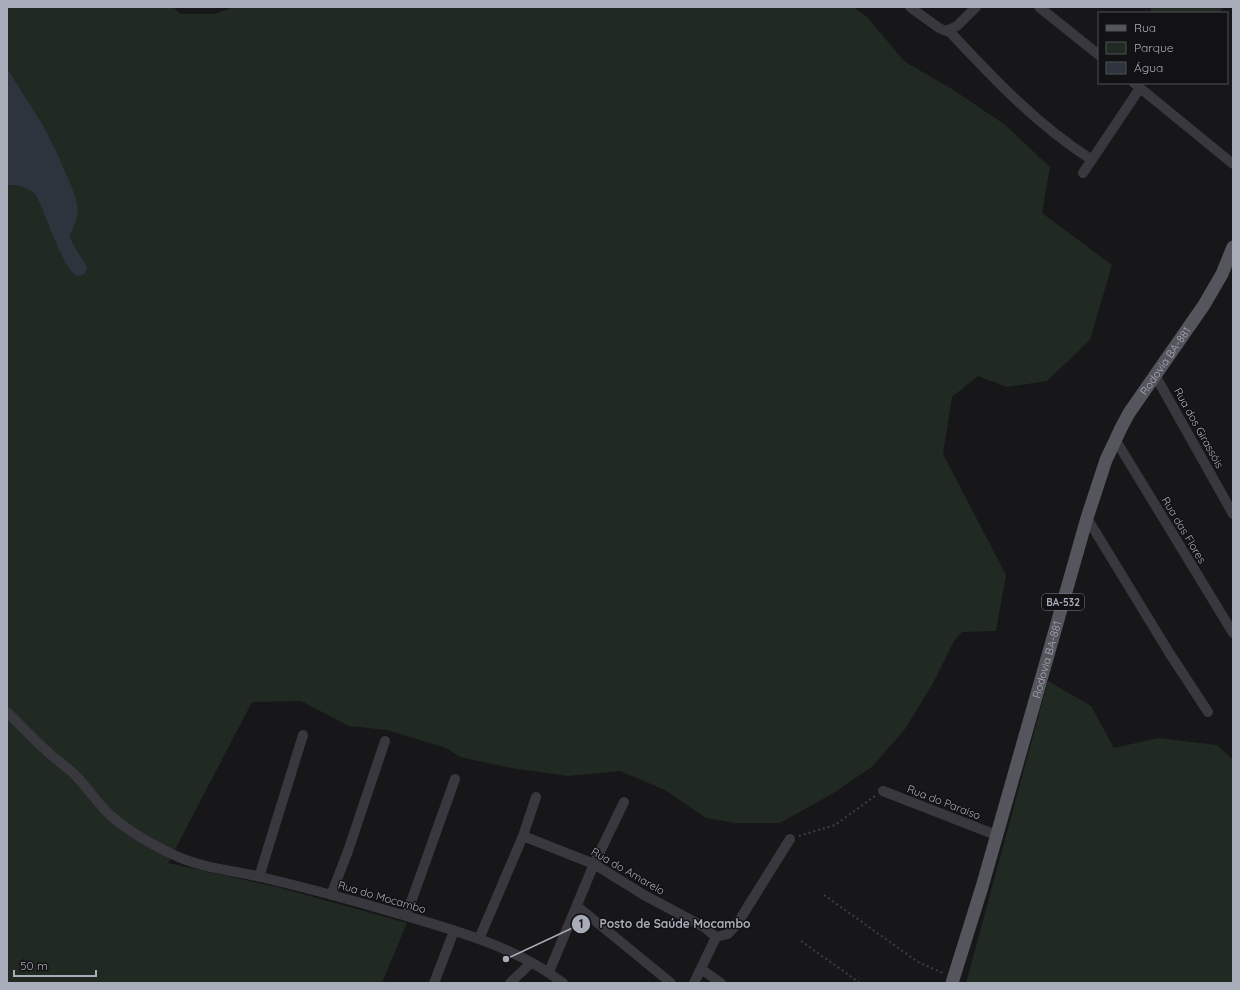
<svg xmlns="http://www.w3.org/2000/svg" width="1240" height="990" font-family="Quicksand,sans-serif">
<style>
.green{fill:#212923}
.water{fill:#2d343d}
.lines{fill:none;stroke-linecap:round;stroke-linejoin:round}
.path{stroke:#3e3f45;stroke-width:2;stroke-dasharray:2 3;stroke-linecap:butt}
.minor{stroke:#38383e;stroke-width:10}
.major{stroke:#54555d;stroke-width:13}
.labels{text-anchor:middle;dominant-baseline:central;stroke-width:3;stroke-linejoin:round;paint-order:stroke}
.shield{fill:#121214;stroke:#7c7e88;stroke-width:1}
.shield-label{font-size:10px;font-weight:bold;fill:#a9acb9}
.street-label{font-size:11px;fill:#a9acb9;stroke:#121214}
.leader{fill:none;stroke:#a9acb9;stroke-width:1.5}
.callout-dot{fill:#a9acb9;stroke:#121214;stroke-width:1.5}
.mark-label{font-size:12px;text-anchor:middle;font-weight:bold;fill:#111}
.callout-label{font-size:12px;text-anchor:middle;font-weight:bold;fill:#a9acb9;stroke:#121214;stroke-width:3;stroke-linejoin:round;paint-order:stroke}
</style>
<rect width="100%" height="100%" fill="#171719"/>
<path class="green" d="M7,7H173L181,14H214L234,7H854L867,17L905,62L952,89L1004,124L1050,167L1042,213L1112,265L1090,340L1047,381L1007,387L978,376L952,397L943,454L1006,575L996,631L962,632L954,641L932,685L905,729L873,766L832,794L780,823H735L706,818L665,790L620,771L568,776L511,768L460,757L446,748L387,730L349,726L301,701L252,702L168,863L277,887L407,923L382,983H7V185C19,185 27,187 36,195C48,222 57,250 74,275L81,256L71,240L70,235L76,221L71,185L58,155L43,125L7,68Z
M1151,7H1224L1219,13H1151Z
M1048,681L1091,706L1114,748L1158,738L1217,745L1233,760V983H966Z"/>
<path class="water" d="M7,68L43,125L58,155L71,185L76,200L78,210L76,221L70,235L71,240L87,267L86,272C84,275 79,277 75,275C64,269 43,209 36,195C27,187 19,185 7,185Z"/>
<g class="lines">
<path class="path" d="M799,836L835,825L875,796
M824,895L918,962L943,973
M801,941L860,983"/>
<path class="minor" d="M910,7L939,28L946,31L957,26L976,7
M1039,7L1099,55
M949,31C993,78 1037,125 1092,160
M1134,83L1233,164
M1083,173L1140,88
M1155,375L1233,514
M1115,439L1233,633
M1087,518L1170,654L1208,712
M7,712C21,726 35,741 50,754C57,760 65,766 72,772C86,785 96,802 110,815C128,831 151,844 172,854C200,868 231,870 261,877C307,888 352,900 396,913C454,930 515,946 563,983
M883,791L996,835
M523,836L594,864L644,895L704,927L716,937
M259,877L303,735
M331,895L348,851L385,741
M577,906L671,983
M406,916L455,779
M716,937L728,934L737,924L790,839
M479,939L523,836L536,797
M701,969L721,983
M549,972L594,864L624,802
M434,983L454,931
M510,983L531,963
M694,983L716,937"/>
<path class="major" id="s1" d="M952,983L982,887L1087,518L1106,460L1121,428L1129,413L1204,305L1222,274L1233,247"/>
</g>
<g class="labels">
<rect class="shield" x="1042" y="594" width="42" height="16" rx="3"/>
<g class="shield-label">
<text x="1063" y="602">BA-532</text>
</g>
<g class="street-label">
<text stroke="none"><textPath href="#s1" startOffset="661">Rodovia BA-881</textPath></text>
<text transform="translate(1199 428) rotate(61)">Rua dos Girassóis</text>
<text transform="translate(1184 530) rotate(59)">Rua das Flores</text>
<text stroke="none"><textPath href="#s1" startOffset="337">Rodovia BA-881</textPath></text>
<text transform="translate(944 802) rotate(21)">Rua do Paraiso</text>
<text transform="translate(628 871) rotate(30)">Rua do Amarelo</text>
<text transform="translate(382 897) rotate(16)">Rua do Mocambo</text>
</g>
</g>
<path class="leader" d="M506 959L581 924"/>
<g class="callout-dot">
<circle cx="506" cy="959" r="4"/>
<circle cx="581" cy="924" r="10"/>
</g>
<g class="mark-label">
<text x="581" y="928">1</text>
</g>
<g class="callout-label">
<text x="675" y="928">Posto de Saúde Mocambo</text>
</g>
<rect width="1240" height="990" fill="none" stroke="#a9acb9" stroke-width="16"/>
<rect x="1098" y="12" width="130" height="72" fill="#121214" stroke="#4e5056"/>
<rect x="1106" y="25" width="20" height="6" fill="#54555d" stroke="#4e5056"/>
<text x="1134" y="32" font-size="12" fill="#a9acb9">Rua</text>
<rect x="1106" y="42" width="20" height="12" fill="#212923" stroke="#4e5056"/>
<text x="1134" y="52" font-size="12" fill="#a9acb9">Parque</text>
<rect x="1106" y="62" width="20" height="12" fill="#2d343d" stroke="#4e5056"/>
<text x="1134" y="72" font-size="12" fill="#a9acb9">Água</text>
<path d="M14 970v6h82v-6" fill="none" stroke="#a9acb9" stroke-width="2"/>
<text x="20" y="970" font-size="12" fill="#a9acb9" stroke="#121214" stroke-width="3" paint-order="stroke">50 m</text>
</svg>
